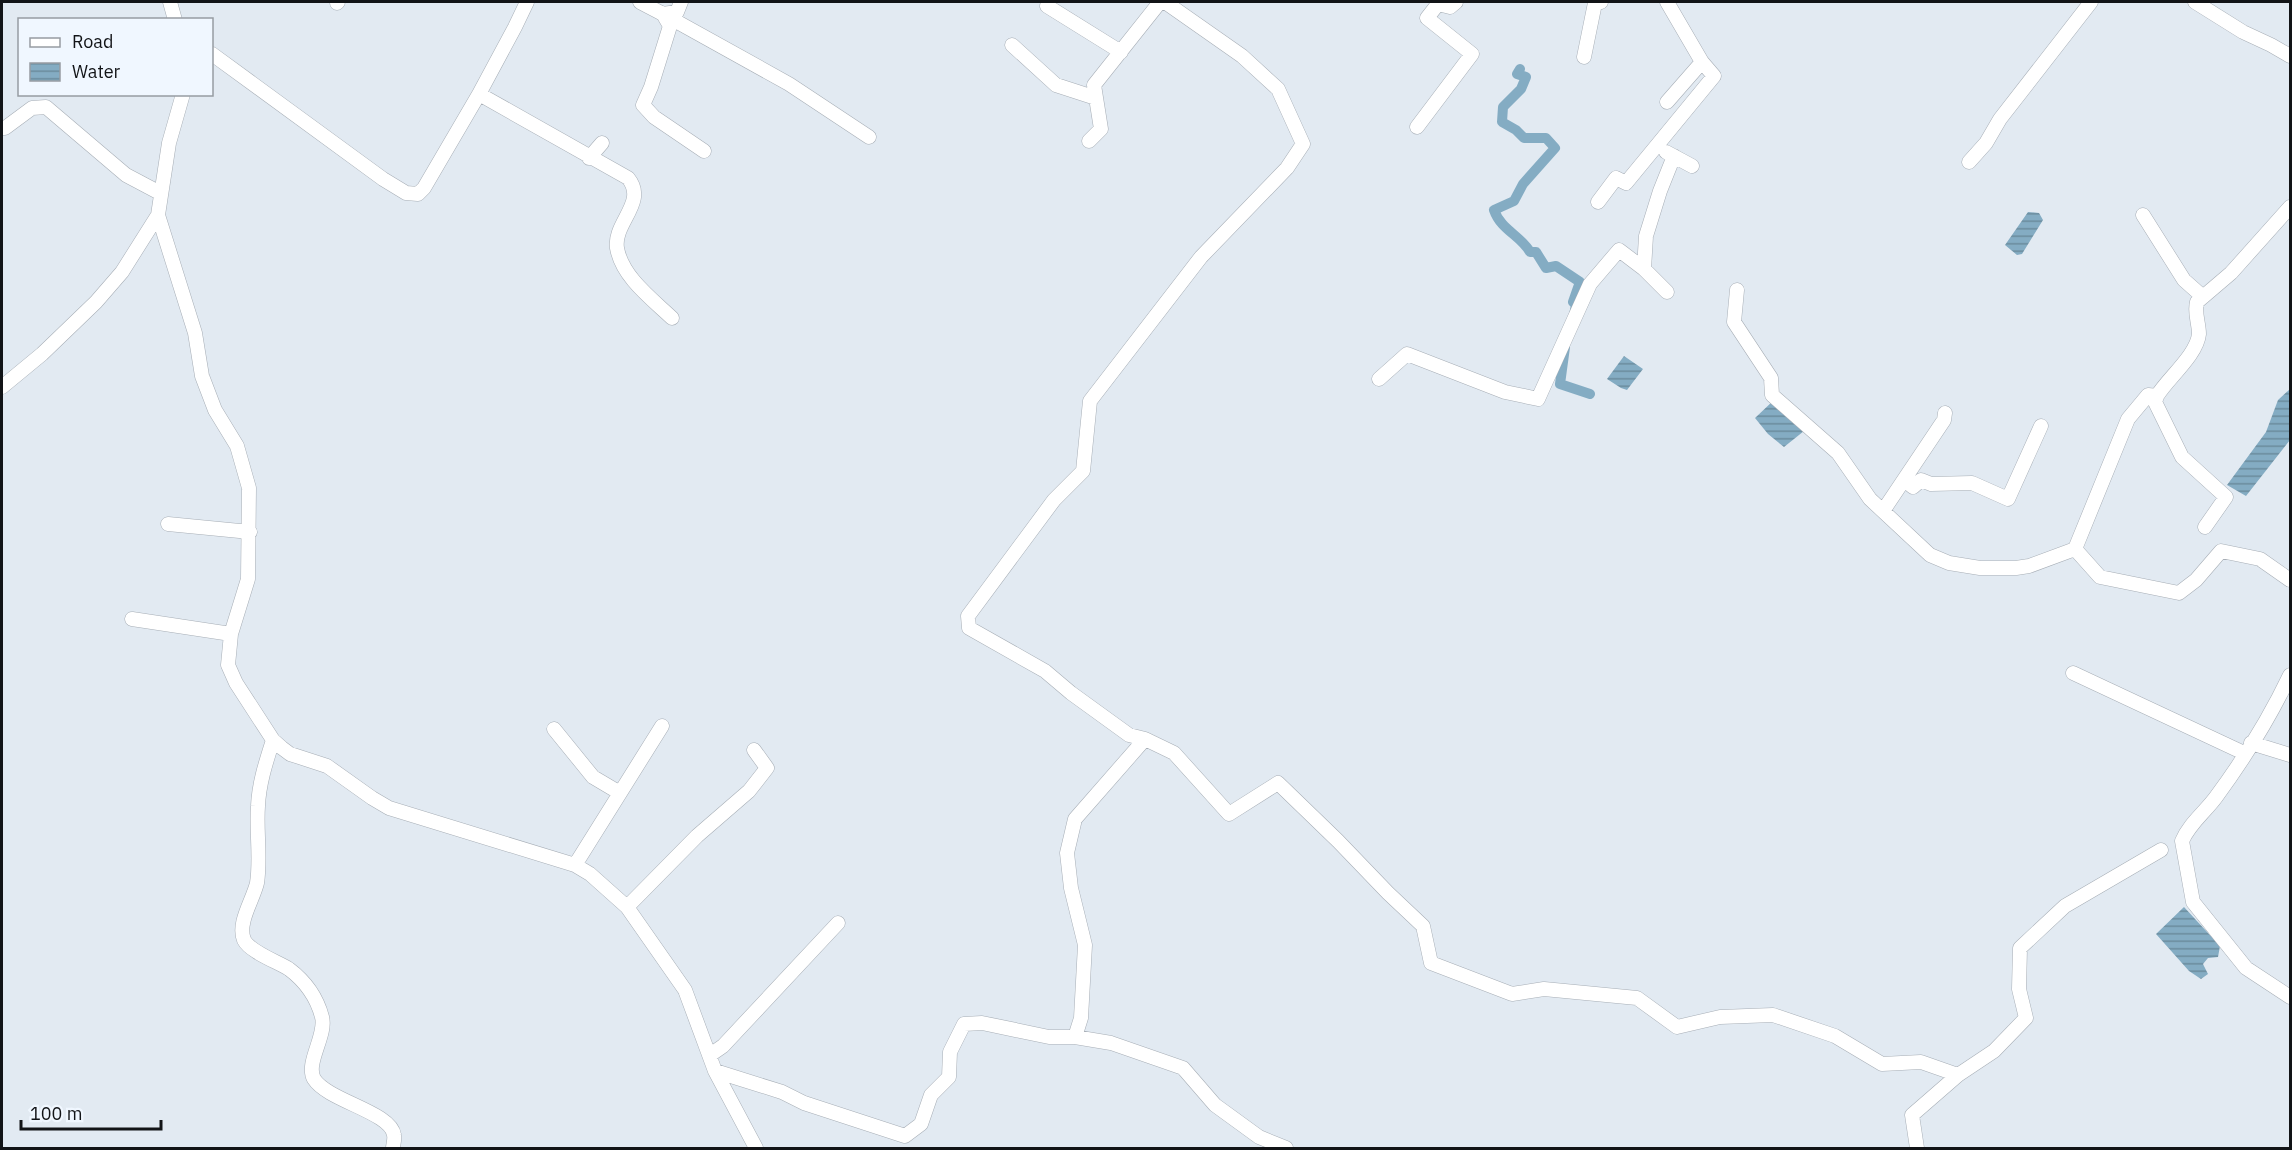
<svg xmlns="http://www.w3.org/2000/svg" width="2292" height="1150" font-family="'IBM Plex Sans',sans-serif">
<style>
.water{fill:url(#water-rules)}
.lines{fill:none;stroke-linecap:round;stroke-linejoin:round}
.canal{stroke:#84acc3;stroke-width:10}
.minor-casing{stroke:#a7aeb6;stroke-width:15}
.minor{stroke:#fff;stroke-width:14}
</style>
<defs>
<pattern id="water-rules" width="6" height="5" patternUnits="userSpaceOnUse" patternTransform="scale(1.5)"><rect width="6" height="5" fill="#84acc3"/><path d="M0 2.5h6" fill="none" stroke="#6b8b9d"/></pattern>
</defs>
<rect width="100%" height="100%" fill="#e2eaf2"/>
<path class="water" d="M2028,212L2039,213L2043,220L2022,254L2017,255L2005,245Z
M1624,356L1643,369L1627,390L1621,388L1607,379Z
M2290,389V440L2246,496L2227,485L2266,432L2278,400Z
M1774,400L1804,431L1784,447L1768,434L1755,418Z
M2184,907L2220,946L2218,957L2208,958L2203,964L2208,974L2201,979L2189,971L2156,934Z"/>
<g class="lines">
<path class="canal" d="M1520,69L1517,74L1526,77L1521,89L1503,107L1502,122L1516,130L1524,138H1546L1555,148L1523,184L1514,201L1494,210C1501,230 1520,235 1530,252H1536L1546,268L1556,266L1580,282L1573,302L1576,305L1574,315
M1565,347L1560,384L1590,394"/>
<defs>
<path id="minor" d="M170,2L175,20
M527,2L515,27L479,94L628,178C648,202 613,223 617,248C622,277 652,299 672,318
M640,2L663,14L670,26L651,87L643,105L654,117L704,151
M1165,2L1242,56L1278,89L1303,144L1287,168L1201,257L1090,401L1083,471L1054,500L968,616L969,628L1045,671L1071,693L1129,735L1145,739L1174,753L1229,814L1278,783L1338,841L1388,893L1423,926L1431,963L1512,994L1544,989L1637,998L1677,1027L1720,1017L1773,1015L1835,1036L1882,1064L1921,1062L1958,1075
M2195,2L2243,32L2271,45L2290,56
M337,3L338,2
M1047,6L1121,52
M663,14L789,84L869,137
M663,14L677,12L681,2
M1012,45L1056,85L1096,98
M212,54L383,179L406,193L418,194L424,188L479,94
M1584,57L1595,3L1601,2
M1667,102L1702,62L1667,2
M1417,127L1472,54L1427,18L1438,4L1450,7L1456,2
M2,128H5L32,108L46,107L126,175L160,193
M1089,141L1101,129L1094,85L1160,2
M1666,152L1692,166
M589,158L602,143
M1969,162L1986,143L2000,119L2091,2
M1598,202L1616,178L1626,183L1714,76L1702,62
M158,215L195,333L202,376L215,410L237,446L249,488L248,579L231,634L228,665L236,683L273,740L282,748L290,754L327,766L372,798L389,808L575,865L590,874L627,907L685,990L715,1071L756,1148
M2143,215L2184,280L2202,296
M1737,290L1734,322L1771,378L1772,395L1838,453L1870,499L1930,555L1949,563L1980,568H2016L2029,566L2075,549
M1667,292L1644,269L1646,236L1660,191L1674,156
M1379,379L1407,354L1505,392L1538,399L1590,284L1619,250L1644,269
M2,387L42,354L96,302L122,272L158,215L169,143L183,94
M2157,396L2155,402L2182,457L2226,497L2205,527
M1904,480L1913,487L1921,480L1931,484L1972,483L2008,499L2041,426
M1883,511L1944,420L1945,413
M168,524L250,532
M2075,549L2128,419L2148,395L2157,396C2167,379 2197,355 2199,334C2199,323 2194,313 2197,302L2231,273L2290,207
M2075,549L2100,577L2179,593L2196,580L2221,551L2260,559L2290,580
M132,619L231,634
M2073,673L2244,753
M2290,675C2270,717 2244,759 2216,797C2205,812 2189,824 2182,841L2193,902L2246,968L2290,997
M554,729L593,777L620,793
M273,740C266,762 259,783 258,806C256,831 261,858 257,883C253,900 237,923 244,940C250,952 278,962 289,969C305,981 317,998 322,1017C327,1035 305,1063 314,1079C328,1101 391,1112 394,1135C395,1139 393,1145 393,1148
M2251,743L2290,755
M575,865L662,726
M627,907L697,836L749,791L767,768L754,750
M1075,1037L1081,1018L1085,945L1071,888L1067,853L1075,819L1145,739
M710,1055L723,1046L838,923
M715,1071L782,1092L804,1103L905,1136L921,1124L931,1095L949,1077L950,1052L964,1024L982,1023L1049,1037H1075L1111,1043L1183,1068L1215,1105L1259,1137L1286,1148
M1917,1148L1912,1115L1958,1075L1994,1051L2026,1018L2019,989L2020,948L2065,906L2161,850"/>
</defs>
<use href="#minor" class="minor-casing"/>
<use href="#minor" class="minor"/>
</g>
<rect width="2292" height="1150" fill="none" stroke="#121417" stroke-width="6"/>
<rect x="18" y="18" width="195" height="78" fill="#f0f7ff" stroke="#979ca2" stroke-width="1.5"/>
<rect x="30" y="38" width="30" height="9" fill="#ffffff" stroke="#979ca2" stroke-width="1.5"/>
<text x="72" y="48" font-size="18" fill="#121417">Road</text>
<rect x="30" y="63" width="30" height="18" fill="url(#water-rules)" stroke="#979ca2" stroke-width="1.5"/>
<text x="72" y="78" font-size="18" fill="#121417">Water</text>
<path d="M21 1120v9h140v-9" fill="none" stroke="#121417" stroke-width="3"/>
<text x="30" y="1120" font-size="18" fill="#121417" stroke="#f0f7ff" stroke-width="4.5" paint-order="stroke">100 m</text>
</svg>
